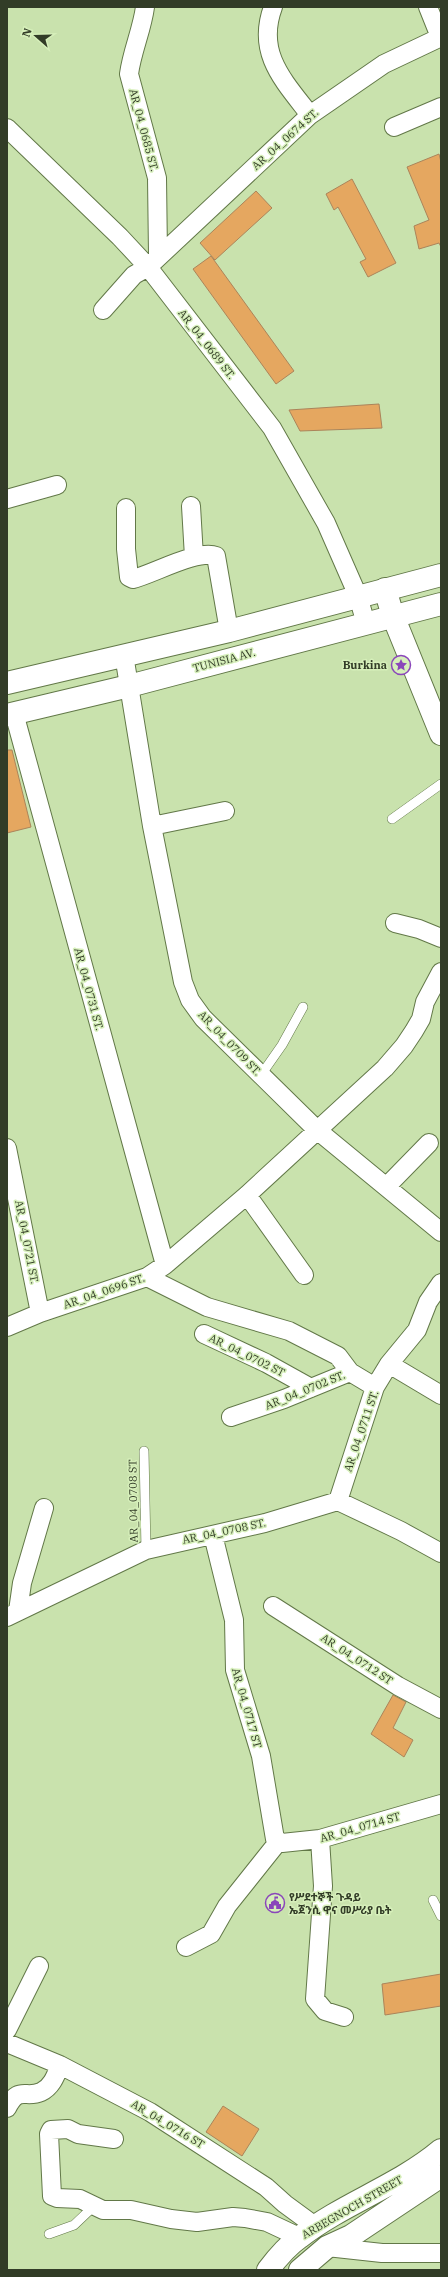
<svg xmlns="http://www.w3.org/2000/svg" width="448" height="2277" font-family="'IBM Plex Serif','Noto Sans Ethiopic',serif">
<style>
.building{fill:#e5a760;stroke:#ab845a}
.lines{fill:none;stroke-linecap:round;stroke-linejoin:round}
.lane-casing{stroke:#627848;stroke-width:10}
.street-casing{stroke:#627848;stroke-width:20}
.secondary-casing{stroke:#627848;stroke-width:24}
.primary-casing{stroke:#627848;stroke-width:24}
.lane{stroke:#fff;stroke-width:9}
.street{stroke:#fff;stroke-width:18}
.secondary{stroke:#fff;stroke-width:22}
.primary{stroke:#fff;stroke-width:22}
.labels{text-anchor:middle;dominant-baseline:central;stroke-width:3;stroke-linejoin:round;paint-order:stroke}
.street-label{font-size:11px;fill:#323c27;stroke:#d6efba}
.poi-label{font-size:11px;font-weight:bold;fill:#323c27;stroke:#d6efba;text-anchor:end}
</style>
<rect width="100%" height="100%" fill="#c9e2ad"/>
<path class="building" d="M439,154L441,162V247L439,243L419,249L414,226L429,220L407,167Z
M352,179L396,263L368,277L360,262L366,259L338,207L334,210L326,194Z
M256,191L272,208L215,260L200,243Z
M211,256L294,371L276,384L193,269Z
M379,404L382,428L300,431L289,410Z
M7,750H12L31,827L7,833Z
M393,1695L406,1702L393,1728L413,1740L404,1757L371,1734Z
M441,1974V2006L385,2015L382,1984Z
M223,2106L259,2129L242,2156L206,2132Z"/>
<g class="lines">
<defs>
<path id="lane" d="M392,819L441,784
M261,1075L282,1045L303,1007
M144,1451L146,1550
M433,1900L441,1916
M49,2234L74,2225L94,2206"/>
<path id="street" d="M145,7C142,30 132,51 129,74L157,178L158,255
M273,7C256,53 283,80 310,115
M428,7L440,37
M394,127L441,107
M7,128L120,237L148,267L272,428L326,523L358,596L366,624
M103,310L134,275L148,267L310,115L384,64L441,37
M7,499L57,485
M191,506L194,557
M126,508V549L129,577L133,579C153,574 198,549 216,556L229,631
M124,655L152,826L183,982L190,1000L203,1018L317,1130L441,1232
M14,713L165,1265
M152,826L225,811
M395,923L419,929L441,938
M7,1148L40,1313
M387,1186L429,1143
M247,1195L304,1275
M147,1277L207,1307L289,1331L338,1356L350,1372
M7,1327L40,1313L147,1277L165,1265L247,1195L385,1068L404,1046L414,1031L421,1019L425,1002L441,972
M204,1334L266,1363L311,1388
M389,1364L441,1395
M231,1417L284,1399L350,1372L375,1387
M338,1501L375,1387L389,1364L417,1330L428,1302L441,1283
M213,1535L234,1620L235,1670L261,1756L275,1839L282,1843L320,1839L441,1804
M273,1606L398,1686L441,1709
M18,1611L22,1583L44,1508
M7,1617L146,1550L265,1523L338,1501L401,1531L441,1553
M320,1839L323,1886L315,1999L325,2011L344,2017
M186,1947L211,1934L227,1906L278,1842
M7,2030L39,1966
M7,2043L60,2065L150,2112L266,2187L285,2204L315,2226
M7,2108C19,2085 25,2099 41,2092C52,2087 56,2075 60,2065
M114,2139L78,2134L68,2129L51,2130L49,2134L52,2196L57,2198L80,2199L103,2210H131L171,2219L197,2222L233,2217L245,2218L267,2222L299,2237
M327,2247L382,2253H441"/>
<path id="secondary" d="M385,589L393,616L441,734"/>
<path id="primary" d="M7,683L229,631L441,575
M7,715L129,686L441,604
M268,2270C277,2258 287,2246 300,2237C344,2203 398,2186 441,2150
M300,2270L327,2247L351,2236L441,2176"/>
</defs>
<use href="#lane" class="lane-casing"/>
<use href="#street" class="street-casing"/>
<use href="#secondary" class="secondary-casing"/>
<use href="#primary" class="primary-casing"/>
<use href="#lane" class="lane"/>
<use href="#street" class="street"/>
<use href="#secondary" class="secondary"/>
<use href="#primary" class="primary"/>
</g>
<defs>
<symbol id="sight-ring" viewBox="-11 -11 22 22"><circle r="9.5" fill="#d6efba" stroke="#8a46ba" stroke-width="1.5"/><path d="M0-6L1.8-2.2L6-1.7L2.9 1.2L3.7 5.4L0 3.3L-3.7 5.4L-2.9 1.2L-6-1.7L-1.8-2.2Z" fill="#8a46ba"/></symbol>
<symbol id="civic-ring" viewBox="-11 -11 22 22"><circle r="9.5" fill="#d6efba" stroke="#8a46ba" stroke-width="1.5"/><path d="M-.6-6.5H3V-4.5H.6V-3L4-1V1h2V6H-6V1h2V-1L-.6-3ZM-1.2 2.5V6h2.4V2.5Z" fill="#8a46ba"/></symbol>
</defs>
<g fill-rule="evenodd">
<use href="#sight-ring" x="390" y="654" width="22" height="22"/>
<use href="#civic-ring" x="264" y="1892" width="22" height="22"/>
</g>
<g class="labels">
<g class="street-label">
<text transform="translate(144 130) rotate(75)">AR_04_0685 ST.</text>
<text transform="translate(285 139) rotate(-42)">AR_04_0674 ST.</text>
<text transform="translate(207 344) rotate(52)">AR_04_0689 ST.</text>
<text transform="translate(224 660) rotate(-15)">TUNISIA AV.</text>
<text transform="translate(89 989) rotate(75)">AR_04_0731 ST.</text>
<text transform="translate(230 1043) rotate(46)">AR_04_0709 ST.</text>
<text transform="translate(27 1242) rotate(79)">AR_04_0721 ST.</text>
<text transform="translate(104 1291) rotate(-19)">AR_04_0696 ST.</text>
<text transform="translate(247 1355) rotate(26)">AR_04_0702 ST</text>
<text transform="translate(305 1390) rotate(-22)">AR_04_0702 ST.</text>
<text transform="translate(361 1431) rotate(-71)">AR_04_0711 ST.</text>
<text transform="translate(133 1501) rotate(-91)">AR_04_0708 ST</text>
<text transform="translate(224 1531) rotate(-12)">AR_04_0708 ST.</text>
<text transform="translate(357 1659) rotate(33)">AR_04_0712 ST</text>
<text transform="translate(247 1708) rotate(74)">AR_04_0717 ST</text>
<text transform="translate(360 1827) rotate(-16)">AR_04_0714 ST</text>
<text transform="translate(168 2124) rotate(31)">AR_04_0716 ST</text>
<text transform="translate(352 2207) rotate(-30)">ARBEGNOCH STREET</text>
</g>
<g class="poi-label">
<text x="387" y="665">Burkina</text>
<text x="289" y="1897" text-anchor="start">የሥደተኞች ጉዳይ<tspan x="289" dy="13">ኤጀንሲ ዋና መሥሪያ ቤት</tspan></text>
</g>
</g>
<rect width="448" height="2277" fill="none" stroke="#323c27" stroke-width="16"/>
<g transform="translate(36 36) rotate(290)" stroke="#d6efba" stroke-width="3" paint-order="stroke">
<path d="M0-3L7 15L0 10L-7 15Z" fill="#323c27"/>
<text y="-6" font-size="11" font-weight="bold" text-anchor="middle" fill="#323c27">N</text>
</g>
</svg>
